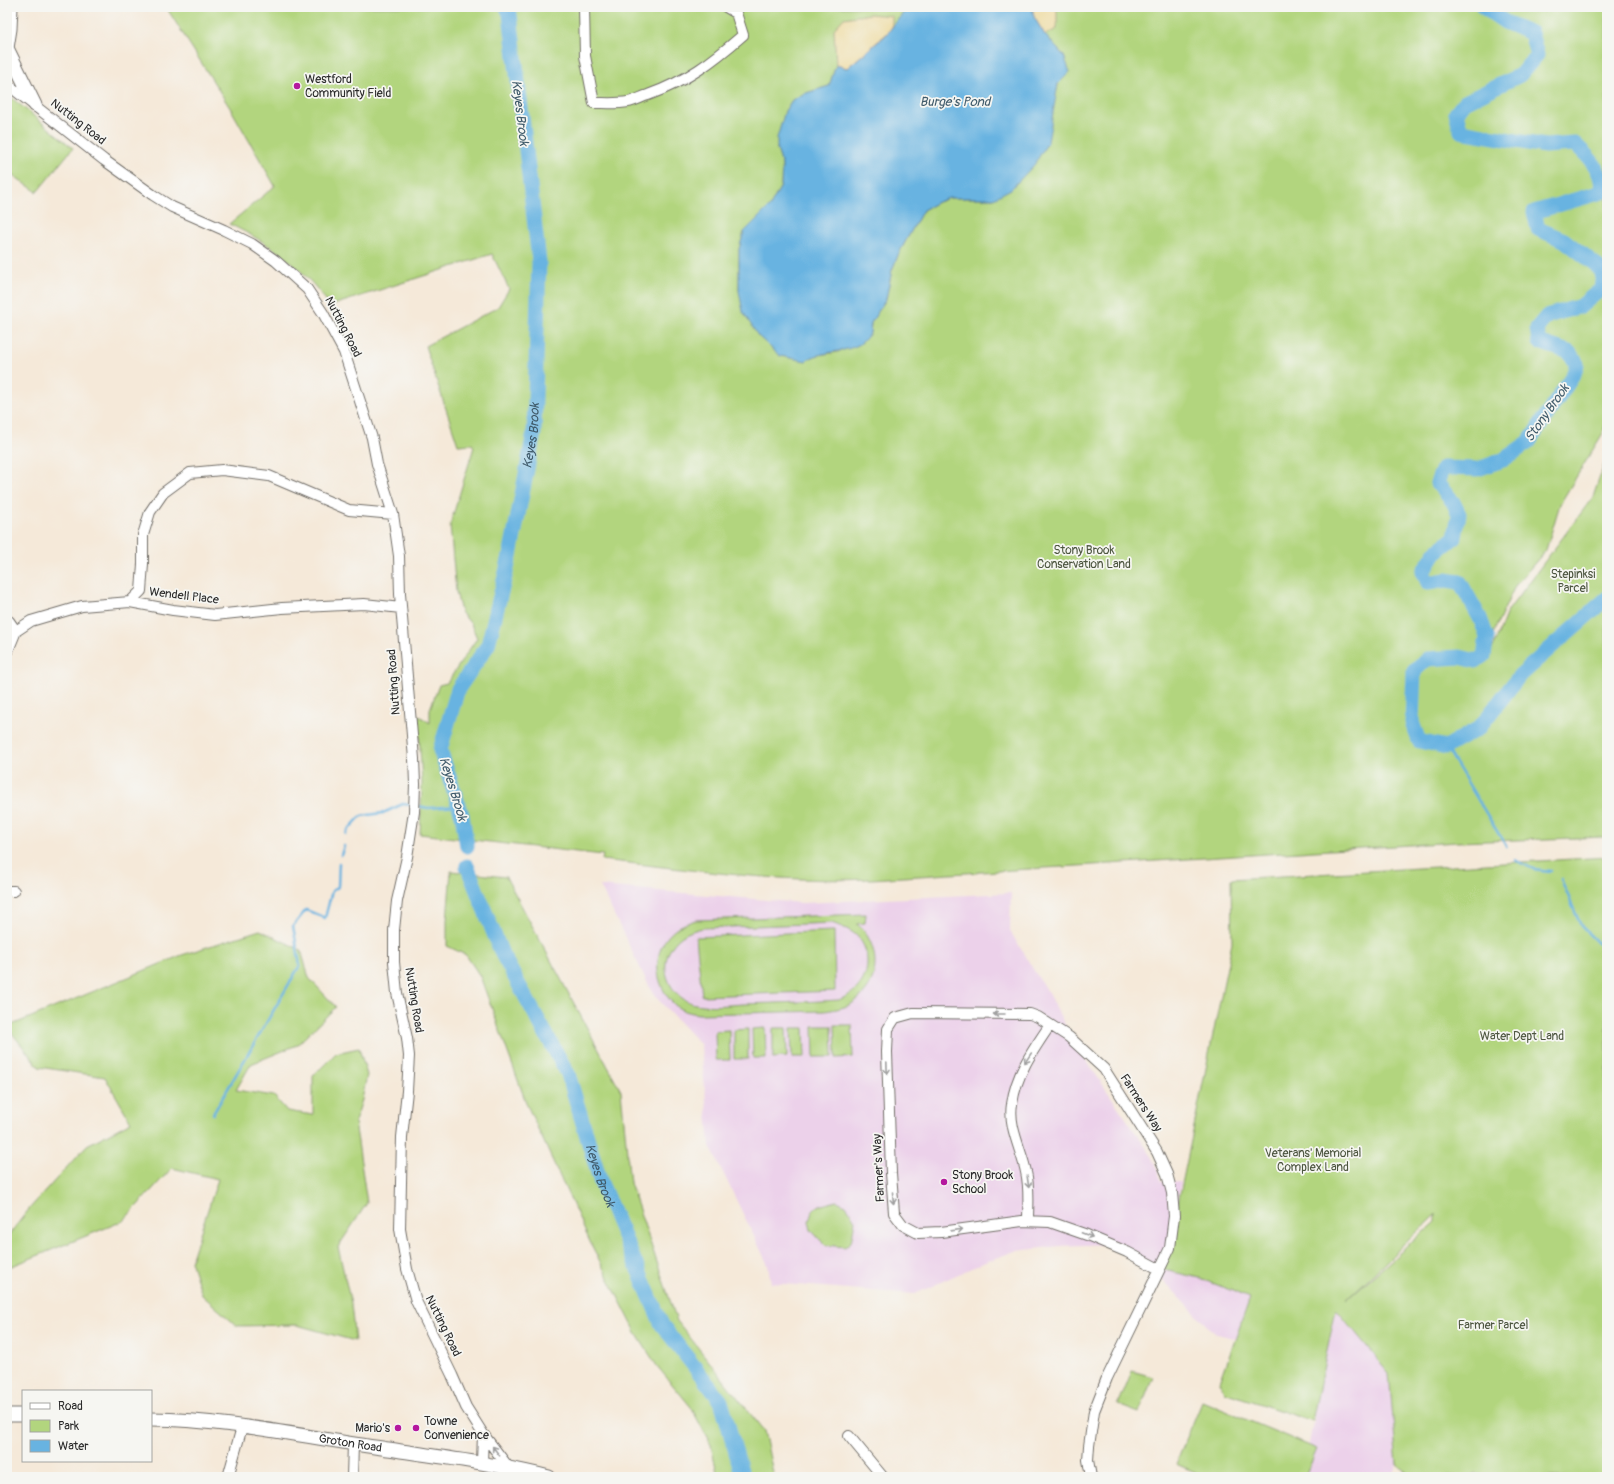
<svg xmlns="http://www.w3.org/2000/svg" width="1614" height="1484" font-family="Pangolin,sans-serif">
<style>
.built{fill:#ecd1ea}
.green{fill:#b2d57e;stroke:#6e8054;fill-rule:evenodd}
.sand{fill:#eeda9e;stroke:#8c8264}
.water{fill:#68b3e1;stroke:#4a6f86}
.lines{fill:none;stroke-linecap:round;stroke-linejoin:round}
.stream{stroke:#68b3e1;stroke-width:2.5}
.river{stroke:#68b3e1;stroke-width:15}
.minor-casing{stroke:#726e68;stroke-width:12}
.major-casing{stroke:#726e68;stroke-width:15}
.minor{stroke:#fff;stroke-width:10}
.major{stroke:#fff;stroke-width:13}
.oneway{stroke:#a0a0a0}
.poi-dot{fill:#b5179e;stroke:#f6f6f2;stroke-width:1.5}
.labels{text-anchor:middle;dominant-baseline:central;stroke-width:3.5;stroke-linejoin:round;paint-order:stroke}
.poi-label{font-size:12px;fill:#2b2b2b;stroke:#f6f6f2;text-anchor:start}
.street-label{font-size:12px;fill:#2b2b2b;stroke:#f6f6f2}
.park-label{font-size:12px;fill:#4d5640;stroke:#f6f6f2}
.water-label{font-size:13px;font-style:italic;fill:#405b6b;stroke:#f6f6f2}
</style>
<rect width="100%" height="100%" fill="#f6f6f2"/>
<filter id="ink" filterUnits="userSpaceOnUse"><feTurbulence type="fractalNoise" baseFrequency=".025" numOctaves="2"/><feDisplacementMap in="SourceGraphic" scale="8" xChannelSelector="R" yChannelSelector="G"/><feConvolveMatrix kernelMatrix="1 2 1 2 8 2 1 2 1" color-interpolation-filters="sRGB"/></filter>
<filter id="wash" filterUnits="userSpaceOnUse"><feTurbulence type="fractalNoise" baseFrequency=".012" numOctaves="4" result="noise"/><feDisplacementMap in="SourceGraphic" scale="16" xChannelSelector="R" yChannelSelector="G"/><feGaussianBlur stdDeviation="0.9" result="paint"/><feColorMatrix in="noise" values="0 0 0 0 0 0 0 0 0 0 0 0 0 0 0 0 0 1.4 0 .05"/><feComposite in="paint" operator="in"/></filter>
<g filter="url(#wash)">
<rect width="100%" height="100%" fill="#f5e9d9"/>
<path class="built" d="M600,886L803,903L1011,893L1010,931L1049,995L1077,1047L1153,1158L1162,1182L1181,1181L1168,1252L1336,1309L1389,1373L1397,1465L1390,1477H1303L1324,1362L1214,1333L1145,1261L1109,1244L1060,1246L1015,1251L980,1264L915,1294L771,1283L768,1265L710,1146L701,1045L653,994Z"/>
<path class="green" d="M166,7H908L885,36L836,65L829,86L803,94L792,100L785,111L777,149L782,165L781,186L770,206L744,232L739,249V291L812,356L838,352L870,334L871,323L886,299L892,270L899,253L923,210L938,202L949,198H994L1057,90L1064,56L1045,35L1032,7H1607V417L1603,433L1560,504L1546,550L1515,586L1491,638H1493L1492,650L1507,612L1593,497L1607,456V837L1457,842L871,879C781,883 692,870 602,860L603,855L420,834L422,783L418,715L430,723V709L439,685L447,683L477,638L471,624L461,612L456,592L450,525L474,447L472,444L458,445L425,346L498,307L509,289L492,254L330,306C303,267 272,244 229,224L275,186L232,111Z
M7,94L73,148L37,192L7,171Z
M1607,857V1477H1489L1475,1474L1473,1477H1413L1397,1465L1389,1373L1336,1309L1312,1421L1224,1392L1220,1382L1250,1298L1200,1278L1159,1269L1168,1252L1232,943L1231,879ZM1436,1214V1221L1346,1300Z
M451,871L506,877L621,1091L630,1183L677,1321L764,1431L774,1477H718L711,1445L691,1407L657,1366L639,1338L591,1244L527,1105L480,976L466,955L447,946V920Z
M866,914L865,923L857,924C880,943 882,982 857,1000C847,1008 837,1009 825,1011L699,1014C691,1013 682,1011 676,1006C653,986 650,948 676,929C681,925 689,922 696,920ZM832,923C839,926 846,928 852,932C869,943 872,970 859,986C854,993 847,996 839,1000C808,1002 776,1003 744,1004C728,1005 711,1007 695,1004C674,999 660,975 668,954C675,938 687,931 703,928Z
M260,930L301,950L309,978L336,1007L297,1045L251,1064L236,1090L274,1096L287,1111L313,1115V1076L336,1053L359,1048L367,1075L362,1100L355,1122L367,1203L338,1247L351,1304L355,1341L297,1325L237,1326L202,1295L191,1261L218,1179L172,1168L123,1221L7,1268V1237L30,1208L87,1145L131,1122L105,1077L39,1067L7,1027L182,955Z
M834,931L835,991L702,996L696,937Z
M835,1025H852L853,1057L836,1058Z
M813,1026H832L833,1057H814Z
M765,1028L766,1058H753L752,1029Z
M773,1028H786L787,1057L773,1058Z
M791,1028H804L805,1057H792Z
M748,1029V1059H734V1030Z
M729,1030L730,1060H716L715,1031Z
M837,1201L846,1205L855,1221L851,1242L845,1247L825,1245L811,1230L809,1221L812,1212L818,1206Z
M1132,1371L1153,1377L1139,1413L1118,1405Z
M1202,1401L1317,1449L1305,1477H1207L1176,1464Z"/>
<path class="sand" d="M1032,7H1055L1057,10V29L1045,35L1034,17Z
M870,14L892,16V29L847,68L836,65L834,29L844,18Z"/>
<path class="water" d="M908,7H1032L1034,17L1045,35L1064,56L1070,72L1058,84L1048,142L1034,165L1011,189L994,198H949L938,202L923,210L899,253L892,270L886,299L871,323L870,333C866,338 862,344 856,346C841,353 816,352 806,361L780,356L758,336L743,312L739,291V249L744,232L770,206L781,186L782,165L777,149V138L785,111L792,100L803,94L829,86L836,65L847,68L885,36Z"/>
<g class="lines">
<path class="stream" d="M1446,747L1506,846
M418,806L428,808L459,806
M346,834L348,830L361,816L383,813L403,804L410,805
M341,855L344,846
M1515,860L1533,869L1551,871
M1561,879L1581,926L1607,952
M213,1114L300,965L293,926L306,910L325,918L332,891L338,887L339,863"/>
<g class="river">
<path d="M1483,7L1505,22L1531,33L1537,55L1520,75L1465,102L1456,113L1461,131L1545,146L1575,144C1590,158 1603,170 1602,192L1534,212L1538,229L1564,240L1595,264L1603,273L1601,289L1581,306L1547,316L1537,328L1539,342L1569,352L1577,364L1574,374L1529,442L1503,460L1478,469L1443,468L1437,483L1453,502L1459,514L1455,537L1435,553L1423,572L1428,583L1446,580L1460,582L1480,618L1487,637L1484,656L1476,661L1460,657L1427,659L1414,671L1412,722L1419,741L1446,747L1479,728L1520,675L1607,598"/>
<path id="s1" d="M467,846L462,815L440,750L458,689L488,645L510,556L534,433L539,261L510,14L507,7"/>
<path id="s2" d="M467,866L502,954L568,1074L601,1183L662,1325L721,1401L743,1477"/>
</g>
</g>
</g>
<g filter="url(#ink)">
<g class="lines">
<defs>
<path id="minor" d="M584,7L585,56L594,103C605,103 617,104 628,102C635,101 641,97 648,95C687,81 712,62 743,35L736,13L726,7
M7,84L104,160L153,195L172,207L224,230L252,244L276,261L307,289L323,313L344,352L372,438L377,464L393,514L399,556L400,594L414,759L415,784L414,812L407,857L397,901L394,930V962L397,993L407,1038L409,1056L407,1091L402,1137L400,1229L407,1269L416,1301L452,1375L466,1407L483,1434L516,1477
M130,602L141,591L143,564V535L150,512L163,493L190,473L222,470L269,476L349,510L393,514
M7,620L9,621L16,631
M7,653L16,631L31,621L82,606L130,602L173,610L215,615L282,608L364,604L401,608
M7,891H14
M1028,1221C1028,1205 1030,1189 1026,1172C1022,1151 1008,1127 1012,1104C1016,1074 1033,1050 1050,1025
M849,1436L883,1477
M482,1463L483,1434
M228,1477L242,1427
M352,1477L353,1444
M1091,1477L1088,1460L1089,1446L1094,1411L1107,1378L1170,1248L1174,1216L1172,1193L1167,1174L1157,1152L1104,1069L1069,1037L1038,1017L1030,1014L913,1013L895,1018L888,1029L887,1052L891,1173L894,1213L903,1225L918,1233L941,1232L1022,1221L1050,1222L1087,1235L1127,1252L1159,1269"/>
<g id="major">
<path d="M7,48L35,105"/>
<path d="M7,48L10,29L11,7"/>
<path d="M7,1415H23"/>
<path id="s3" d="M151,1419C229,1420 305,1437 382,1448C438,1457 494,1463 549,1477"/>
</g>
</defs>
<use href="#minor" class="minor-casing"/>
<use href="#major" class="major-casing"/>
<use href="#minor" class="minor"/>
<use href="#major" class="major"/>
</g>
<defs><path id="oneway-shaft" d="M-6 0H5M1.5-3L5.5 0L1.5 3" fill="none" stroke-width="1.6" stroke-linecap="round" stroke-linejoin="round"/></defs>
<g class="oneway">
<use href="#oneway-shaft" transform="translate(999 1014) rotate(-180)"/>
<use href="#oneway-shaft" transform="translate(1028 1058) rotate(124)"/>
<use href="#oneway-shaft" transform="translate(887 1068) rotate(88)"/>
<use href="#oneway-shaft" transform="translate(1028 1182) rotate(82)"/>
<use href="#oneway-shaft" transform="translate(893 1198) rotate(85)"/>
<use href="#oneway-shaft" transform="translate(957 1230) rotate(-8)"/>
<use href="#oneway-shaft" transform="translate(1087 1235) rotate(21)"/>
<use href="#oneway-shaft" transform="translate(496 1451) rotate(-127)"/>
</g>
</g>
<g class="poi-dot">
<circle cx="297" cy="86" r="4"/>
<circle cx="944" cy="1182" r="4"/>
<circle cx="398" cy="1428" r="4"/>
<circle cx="416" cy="1428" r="4"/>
</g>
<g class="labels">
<g class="poi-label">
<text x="305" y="79">Westford<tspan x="305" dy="14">Community Field</tspan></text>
<text x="952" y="1175">Stony Brook<tspan x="952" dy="14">School</tspan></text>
<text x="424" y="1421">Towne<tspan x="424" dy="14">Convenience</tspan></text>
<text x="390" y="1428" text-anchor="end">Mario's</text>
</g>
<g class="street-label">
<text transform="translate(78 122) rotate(38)">Nutting Road</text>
<text transform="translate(343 327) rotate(63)">Nutting Road</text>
<text transform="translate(184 596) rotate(7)">Wendell Place</text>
<text transform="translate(394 682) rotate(-94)">Nutting Road</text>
<text transform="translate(414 1000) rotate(81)">Nutting Road</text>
<text transform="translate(1141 1103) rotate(57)">Farmers Way</text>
<text transform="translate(879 1168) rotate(-93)">Farmer's Way</text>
<text transform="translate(443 1326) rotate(64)">Nutting Road</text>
<text stroke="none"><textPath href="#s3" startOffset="201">Groton Road</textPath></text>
</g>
<g class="park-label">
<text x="1084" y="550">Stony Brook<tspan x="1084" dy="14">Conservation Land</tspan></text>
<text x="1573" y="574">Stepinksi<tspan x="1573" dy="14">Parcel</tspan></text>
<text x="1522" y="1036">Water Dept Land</text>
<text x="1313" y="1153">Veterans' Memorial<tspan x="1313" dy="14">Complex Land</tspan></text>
<text x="1493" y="1325">Farmer Parcel</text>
</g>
<g class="water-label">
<text x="955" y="102">Burge's Pond</text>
<text transform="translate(520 113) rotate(83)">Keyes Brook</text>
<text transform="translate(1547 413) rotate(-55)">Stony Brook</text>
<text stroke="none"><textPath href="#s1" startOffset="431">Keyes Brook</textPath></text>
<text transform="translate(453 789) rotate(73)">Keyes Brook</text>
<text stroke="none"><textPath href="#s2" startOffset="338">Keyes Brook</textPath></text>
</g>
</g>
<rect width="1614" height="1484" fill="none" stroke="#f6f6f2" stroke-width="24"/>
<rect x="22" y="1390" width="130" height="72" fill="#f6f6f2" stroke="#a5a5a2"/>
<rect x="30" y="1403" width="20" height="6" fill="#ffffff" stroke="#a5a5a2"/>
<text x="58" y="1410" font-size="12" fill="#2b2b2b">Road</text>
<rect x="30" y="1420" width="20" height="12" fill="#b2d57e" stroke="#a5a5a2"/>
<text x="58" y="1430" font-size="12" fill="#2b2b2b">Park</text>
<rect x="30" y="1440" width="20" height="12" fill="#68b3e1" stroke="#a5a5a2"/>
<text x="58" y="1450" font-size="12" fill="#2b2b2b">Water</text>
</svg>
